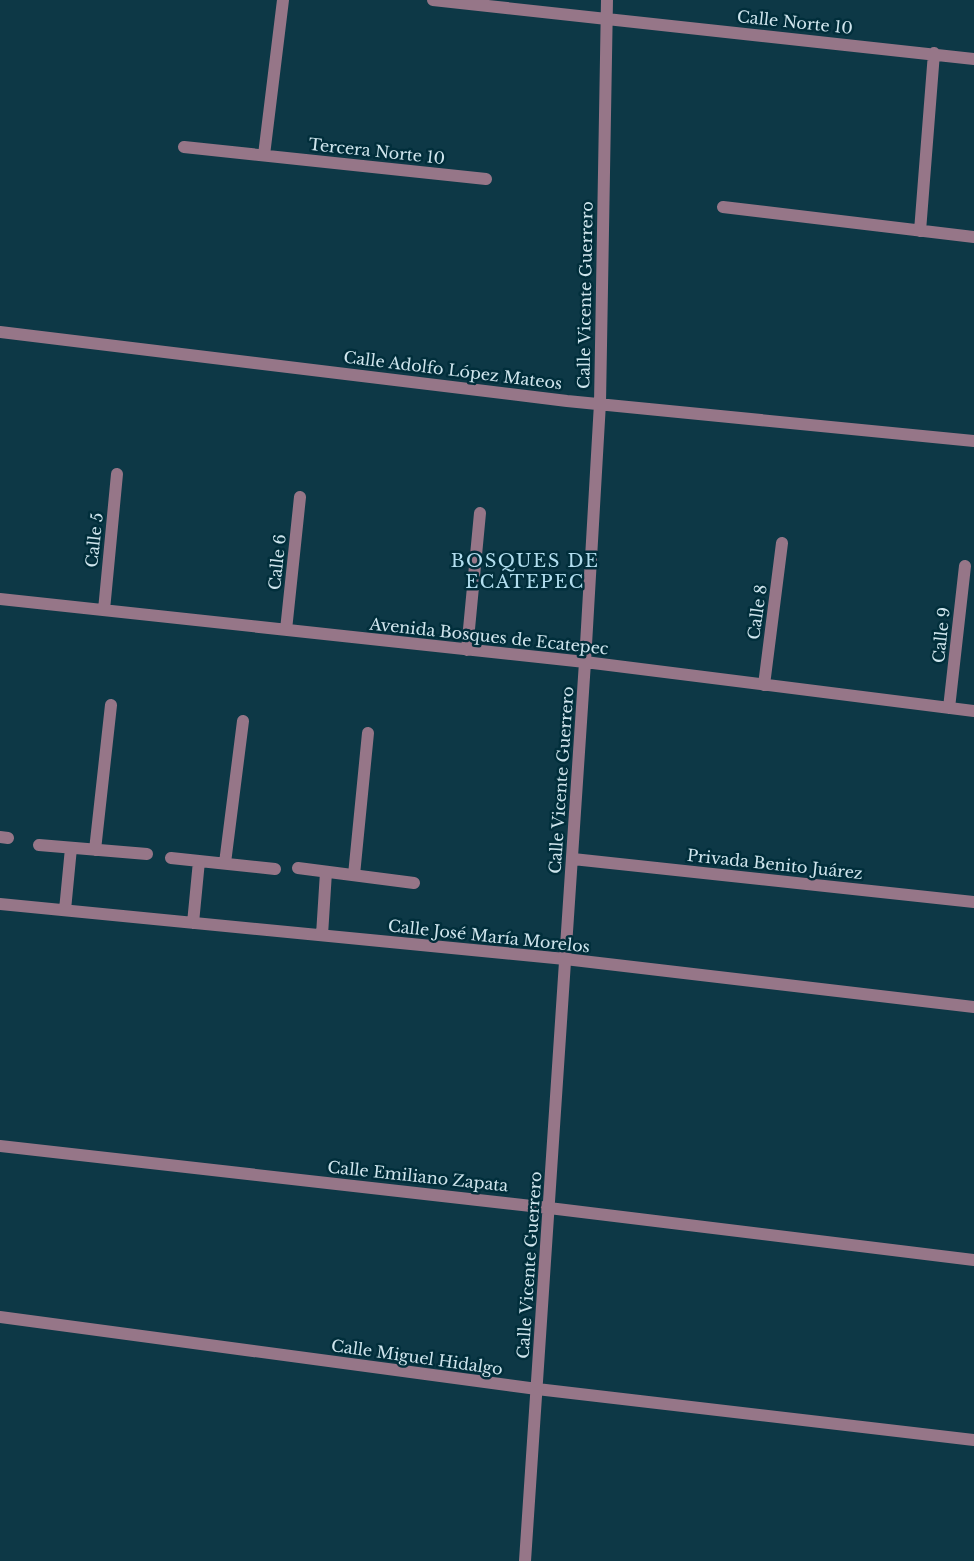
<svg xmlns="http://www.w3.org/2000/svg" width="974" height="1561" font-family="'Libre Baskerville',serif">
<style>
.lines{fill:none;stroke-linecap:round;stroke-linejoin:round}
.street{stroke:#967688;stroke-width:12}
.labels{text-anchor:middle;dominant-baseline:central;stroke-width:5;stroke-linejoin:round;paint-order:stroke}
.street-label{font-size:16px;fill:#cfe5ed;stroke:#012e3b}
.neighbourhood-label{font-size:18px;letter-spacing:1.5px;fill:#b2deef;stroke:#012e3b}
</style>
<rect width="100%" height="100%" fill="#0d3846"/>
<g class="lines">
<path class="street" d="M433,0L974,59
M184,147L486,179
M264,155L283,0
M723,207L974,237
M920,231L934,53
M0,332L567,401L974,441
M0,599L585,662L974,711
M104,610L117,474
M286,630L300,497
M467,650L480,513
M764,685L782,543
M949,708L965,566
M0,837L8,838
M39,845L147,854
M95,850L111,705
M171,858L275,869
M573,859L974,902
M225,863L243,721
M298,868L414,883
M354,875L368,733
M0,904L565,959L974,1007
M65,910L71,848
M193,923L199,861
M322,935L326,872
M0,1146L549,1208L974,1260
M0,1317L537,1389L974,1440
M525,1561L585,662L600,403L607,0"/>
</g>
<g class="labels">
<g class="street-label">
<text transform="translate(795 22) rotate(6)">Calle Norte 10</text>
<text transform="translate(377 151) rotate(6)">Tercera Norte 10</text>
<text transform="translate(585 295) rotate(-89)">Calle Vicente Guerrero</text>
<text transform="translate(453 370) rotate(7)">Calle Adolfo López Mateos</text>
<text transform="translate(94 540) rotate(-84)">Calle 5</text>
<text transform="translate(277 562) rotate(-84)">Calle 6</text>
<text transform="translate(757 612) rotate(-82)">Calle 8</text>
<text transform="translate(941 635) rotate(-84)">Calle 9</text>
<text transform="translate(489 636) rotate(6)">Avenida Bosques de Ecatepec</text>
<text transform="translate(561 780) rotate(-86)">Calle Vicente Guerrero</text>
<text transform="translate(775 864) rotate(6)">Privada Benito Juárez</text>
<text transform="translate(489 936) rotate(6)">Calle José María Morelos</text>
<text transform="translate(418 1176) rotate(6)">Calle Emiliano Zapata</text>
<text transform="translate(529 1265) rotate(-86)">Calle Vicente Guerrero</text>
<text transform="translate(417 1357) rotate(8)">Calle Miguel Hidalgo</text>
</g>
<g class="neighbourhood-label">
<text x="525" y="561">BOSQUES DE<tspan x="525" dy="21">ECATEPEC</tspan></text>
</g>
</g>
</svg>
